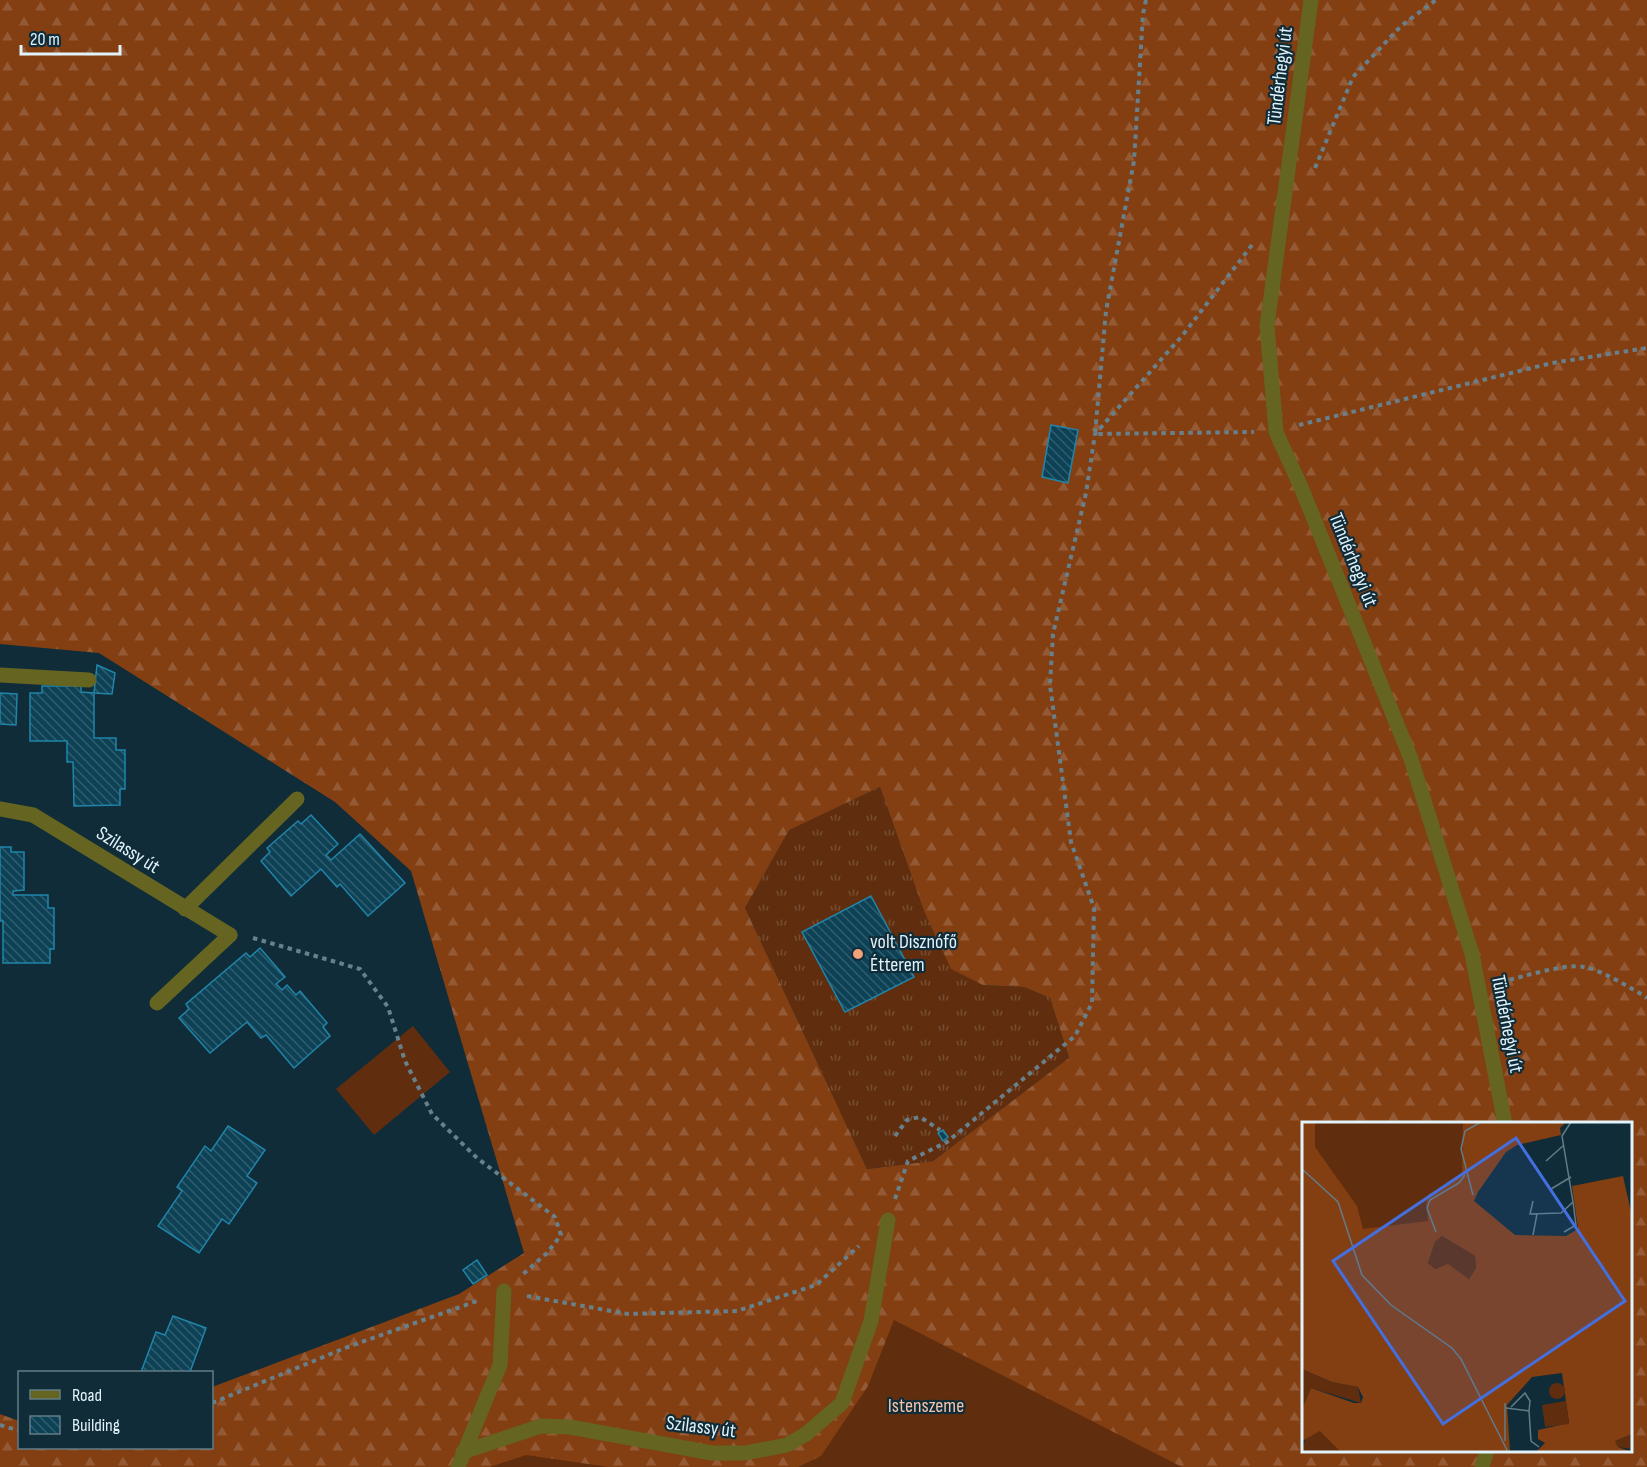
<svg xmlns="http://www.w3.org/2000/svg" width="1647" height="1467" font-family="'Sofia Sans Condensed',sans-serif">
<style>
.grass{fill:url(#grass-tufts)}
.forest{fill:url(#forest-firs);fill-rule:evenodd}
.garden{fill:#602e0f}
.building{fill:url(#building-back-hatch);stroke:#2185aa;stroke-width:1.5}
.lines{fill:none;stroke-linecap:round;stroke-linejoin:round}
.path{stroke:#68808b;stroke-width:4;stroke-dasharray:4.5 4.5;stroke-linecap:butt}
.lane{stroke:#656421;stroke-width:15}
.street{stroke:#656421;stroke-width:15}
.poi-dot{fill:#f0a279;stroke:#0f2c38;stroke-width:2}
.labels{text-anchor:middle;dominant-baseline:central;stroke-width:4.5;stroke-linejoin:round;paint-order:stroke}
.street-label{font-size:20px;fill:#e2f3fb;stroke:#0f2c38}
.poi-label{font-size:20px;fill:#e2f3fb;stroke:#0f2c38;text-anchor:start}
.park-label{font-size:20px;fill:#f5c3aa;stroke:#0f2c38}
.inset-road{fill:none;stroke:#637c86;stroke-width:1.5}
.view{fill:#446fdf;fill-opacity:0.15;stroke:#446fdf;stroke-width:3}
.inset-edge{fill:none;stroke:#e2f3fb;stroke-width:3}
</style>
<defs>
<pattern id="grass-tufts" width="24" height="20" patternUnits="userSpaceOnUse" patternTransform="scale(1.5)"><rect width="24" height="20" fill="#602e0f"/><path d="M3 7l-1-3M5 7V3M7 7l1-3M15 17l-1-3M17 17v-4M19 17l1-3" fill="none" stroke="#764d33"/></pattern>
<pattern id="forest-firs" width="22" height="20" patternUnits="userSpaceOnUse" patternTransform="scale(1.5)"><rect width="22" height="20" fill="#833e11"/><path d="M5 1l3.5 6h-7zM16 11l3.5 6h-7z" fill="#945a35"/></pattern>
<pattern id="building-back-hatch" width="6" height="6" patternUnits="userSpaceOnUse" patternTransform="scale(1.5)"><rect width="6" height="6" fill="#0d4155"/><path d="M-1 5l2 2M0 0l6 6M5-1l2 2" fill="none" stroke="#305d6e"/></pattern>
</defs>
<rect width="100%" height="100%" fill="#0f2c38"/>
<path class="grass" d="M880,787L924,911L983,985L1024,987L1050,998L1069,1059L933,1161L867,1169L745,908L789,829Z"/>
<path class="forest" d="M0,0H1647V1467H0V1414L19,1421L20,1448H212V1387L459,1294L524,1253L411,871L335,802L99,653L0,644ZM880,787L924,911L951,969L983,985L1024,987L1050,998L1069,1058L933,1161L867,1169L745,908L789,830ZM1304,1124H1630V1450H1304Z"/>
<path class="garden" d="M413,1026L450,1072L374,1135L336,1089Z
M894,1320L1182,1467H798L821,1456L868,1386Z
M526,1455L609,1467H490Z"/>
<path class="building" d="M1051,425L1078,430L1068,483L1042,477Z
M97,665L115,673L112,694L94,693Z
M42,686H81V692L94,693V738H116V750H125V789H120V805L74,806L73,762H67V741H30V693H42Z
M0,693L17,694L16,725L0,724Z
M311,815L338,844L326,855L331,860L360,834L405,883L368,916L340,884L337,887L321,869L291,896L261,861L270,852L267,848L298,821L301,824Z
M0,847H11V852H24V890L13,891V895H48V908H54V949H50V963H3V921H0Z
M871,896L914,977L845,1012L802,932Z
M260,948L285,977L276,984L282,990L287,985L296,995L300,991L327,1023L323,1027L330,1036L294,1068L266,1035L261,1038L247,1022L210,1053L179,1018L189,1009L186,1004L246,953L250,957Z
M228,1126L265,1150L247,1176L257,1183L229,1224L222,1219L199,1253L158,1226L182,1191L177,1187L205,1146L211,1151Z
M943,1130L948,1137L943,1141L938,1133Z
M477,1260L487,1275L473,1284L463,1270Z
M173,1316L206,1328L190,1372H141L156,1332L165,1335Z"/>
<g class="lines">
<path class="path" d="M1146,0L1143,14L1134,161L1106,311L1095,434L1254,432
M1315,168L1353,77L1401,26L1436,0
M1299,425L1552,363L1647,348
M253,938L360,969L388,1007L405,1061L432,1114L477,1158L555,1217L561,1235L547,1253L522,1275
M1501,982C1522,977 1565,963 1584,967C1599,969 1635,990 1647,998
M895,1136L907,1120L920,1117L940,1130
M895,1199L908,1161L947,1142L1075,1036L1092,1003L1094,908L1071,842L1050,685L1053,634L1086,493L1095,434L1182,336L1252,245
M527,1296L628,1314L737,1311L816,1285L859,1246
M212,1403L350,1346L480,1300
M0,1425L20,1431"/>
<path class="lane" d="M0,675L89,680
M185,909L297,799
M157,1003L230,935"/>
<path class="street" d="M1311,0L1267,326L1276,432L1301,487L1411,759L1472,954L1505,1124
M0,809L33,815L230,935
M463,1452L541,1426L570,1427L712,1453H745L787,1445L806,1434L842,1403L871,1321L888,1220
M458,1467L500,1365L504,1291
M1482,1467L1487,1450"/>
</g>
<circle class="poi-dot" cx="858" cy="954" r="6"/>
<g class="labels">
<g class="street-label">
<text transform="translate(1280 76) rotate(-83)">Tündérhegyi út</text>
<text transform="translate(1353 560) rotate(68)">Tündérhegyi út</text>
<text transform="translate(128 850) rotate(32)">Szilassy út</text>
<text transform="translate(1507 1024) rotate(79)">Tündérhegyi út</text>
<text transform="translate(701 1427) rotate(7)">Szilassy út</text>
</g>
<g class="poi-label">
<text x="870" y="942">volt Disznófő<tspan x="870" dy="23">Étterem</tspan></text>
</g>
<g class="park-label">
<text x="926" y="1406">Istenszeme</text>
</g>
</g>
<g transform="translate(1302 1122)">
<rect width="330" height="330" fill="#0f2c38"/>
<path d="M140,114L173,134L174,146L167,157L146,143L132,147L126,141L133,120ZM0,247L30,260L56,265L59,281L9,266L0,287ZM18,309L25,311L39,330H0L4,314ZM330,312V327L316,325L313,319Z" fill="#602e0f"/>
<path d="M0,0H264L258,6L259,13L215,23L204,30L176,70L172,79L213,113L264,114L276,107L270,64L321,54L330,94V312L313,319L316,325L330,330H234L243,321L236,317V308L267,301L260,251L230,255L205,283L208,330H39L18,309L0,319V287L9,266L52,281H59L61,275L56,265L30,260L0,247ZM140,114L173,134L174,146L167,157L146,142L133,147L126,141L133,120Z" fill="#833e11" fill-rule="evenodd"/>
<path d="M13,0H161L160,53L127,72L124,79L126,99L61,107L55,84L13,25ZM247 269a8 8 0 1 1 16 0a8 8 0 1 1-16 0ZM264,279L267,302L243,305L240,283Z" fill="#602e0f"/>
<path class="inset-road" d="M244,39L262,23M0,47L36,80L60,153L89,183L150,226L159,237L206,330M249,67L269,55M171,73L159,27L163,9L179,0M231,79L228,92L259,91L271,80L260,14L269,0M134,110L125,86L128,78L157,61L163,53M262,110L274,103L271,80M231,113L235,92M203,281V319M209,285L223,271L228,279L227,289M204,286L227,289L229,319L237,325"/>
<path class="view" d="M214,16L323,179L141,302L31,139Z"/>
<rect width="330" height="330" class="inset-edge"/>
</g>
<rect x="18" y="1371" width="195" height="78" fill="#0f2c38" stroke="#637c86" stroke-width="1.5"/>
<rect x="30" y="1390" width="30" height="9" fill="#656421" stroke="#637c86" stroke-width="1.5"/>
<text x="72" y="1401" font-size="18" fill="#e2f3fb">Road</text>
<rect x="30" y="1416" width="30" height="18" fill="url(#building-back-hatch)" stroke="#637c86" stroke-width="1.5"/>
<text x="72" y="1431" font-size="18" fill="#e2f3fb">Building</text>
<path d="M21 45v9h99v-9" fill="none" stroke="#e2f3fb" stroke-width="3"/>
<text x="30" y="45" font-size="18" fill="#e2f3fb" stroke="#0f2c38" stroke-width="4.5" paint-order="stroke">20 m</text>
</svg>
